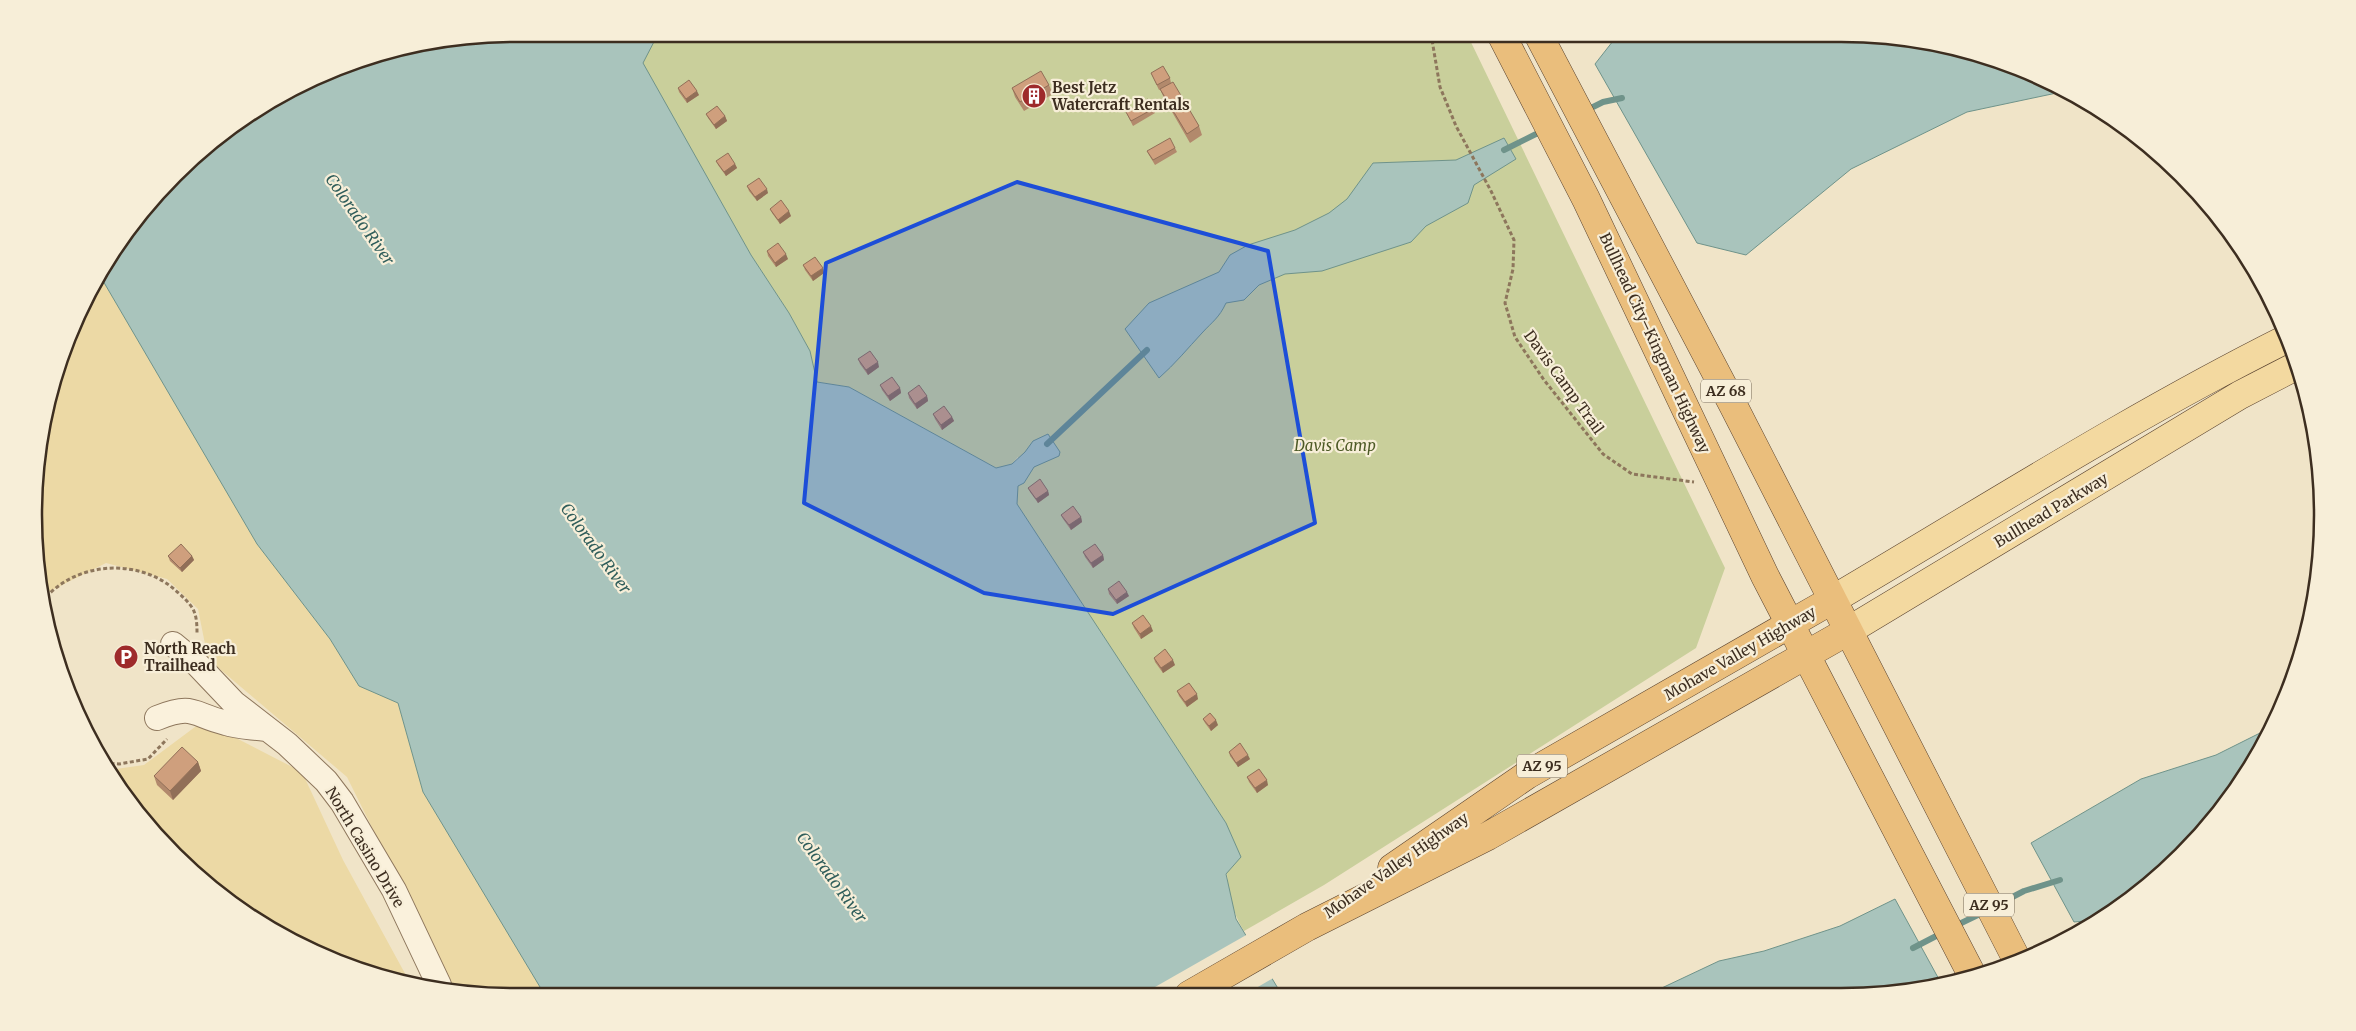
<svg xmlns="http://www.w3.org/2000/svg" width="2356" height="1031" font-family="Merriweather,serif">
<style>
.green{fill:#c9cf9b}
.sand{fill:#ecd9a5}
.water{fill:#a9c4bc;stroke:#6f938a}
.pier{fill:#f0e4c8}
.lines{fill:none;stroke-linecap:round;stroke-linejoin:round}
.stream{stroke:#6f938a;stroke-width:6}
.minor-casing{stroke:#8d765c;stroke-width:26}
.primary-casing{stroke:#5b4430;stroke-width:29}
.trunk-casing{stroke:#5b4430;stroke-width:29}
.path{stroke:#8d765c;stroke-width:3;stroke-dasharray:4 2.5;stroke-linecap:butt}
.minor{stroke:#faf1dc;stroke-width:24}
.primary{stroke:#f3d9a0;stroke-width:28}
.trunk{stroke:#eabe7c;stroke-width:28}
.wall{fill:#b2896c}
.shaded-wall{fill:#916f58}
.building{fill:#cf9f7d;stroke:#916f58}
.marked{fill:#1d4ed8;fill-opacity:0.2;stroke:#1d4ed8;stroke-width:4;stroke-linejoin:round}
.labels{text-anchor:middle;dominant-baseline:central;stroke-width:4.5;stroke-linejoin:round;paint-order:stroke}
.shield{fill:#f7eed8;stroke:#756857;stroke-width:1}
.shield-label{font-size:14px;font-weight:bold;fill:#3d2e20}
.poi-label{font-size:15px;font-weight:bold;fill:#3d2e20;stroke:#f7eed8;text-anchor:start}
.street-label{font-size:15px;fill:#3d2e20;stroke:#f7eed8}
.park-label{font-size:15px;font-style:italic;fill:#4d5a26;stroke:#f7eed8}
.water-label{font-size:16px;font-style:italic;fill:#2f5d5a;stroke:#f7eed8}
.rim{fill:none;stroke:#3d2e20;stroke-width:2.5}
</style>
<rect width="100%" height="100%" fill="#f0e4c8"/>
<path class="green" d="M658,34H1467L1725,568L1696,648L1324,885L1244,931C1224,900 1226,859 1226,823L1017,504L1018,457L1012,464L996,468L849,387L817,382L810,351L789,313L751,255L642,63Z
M1393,988L1406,995H1381L1383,989Z"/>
<path class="sand" d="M99,274L257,544L330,639L359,686L398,703L423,792L546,997H516L451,987L347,777L208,659L198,609L167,579L106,563L44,594L42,598L34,515L43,422Z
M203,721L302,772L343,860L408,979L360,972L275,933L198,878L109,770L144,765Z"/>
<path class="water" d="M516,34H658L643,63L751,255L789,313L810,351L817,382L849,387L996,468L1012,464L1025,452L1033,441L1048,434L1060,452L1059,456L1034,467L1024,483L1018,486L1017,504L1226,823L1241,857L1226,874L1236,919L1282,995L546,997L423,792L398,703L359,686L330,639L257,544L99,274L198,153L275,98L360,59Z
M1628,34H1841L1996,59L2066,91L1967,112L1851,169L1746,255L1697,243L1595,64L1613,41Z
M1504,138L1516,159L1474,185L1468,203L1426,226L1411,242L1322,271L1285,274L1259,285L1244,300L1226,303C1219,318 1213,321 1202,333C1188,348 1175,364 1159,378L1125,329L1149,303L1219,272L1230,255L1248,245L1295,230L1329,213L1347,199L1373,163L1456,160Z
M2268,729L2241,783L2134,898L2095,920L2074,922L2031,843L2141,779L2216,755Z
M1895,899L1941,983L1904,993L1649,994L1719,961L1764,951L1840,926Z"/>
<path class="pier" d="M1248,934L1275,977L1244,995H1141Z"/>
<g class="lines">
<path class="stream" d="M1585,111L1603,102L1622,98
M1504,150L1544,130
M1047,444L1147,350
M1995,906L2024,891L2060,880
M1953,927L1984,912
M1913,948L1942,933"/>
<defs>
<path id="minor" d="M173,644L196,663L234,703L287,744L326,781L342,802L394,890L439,985
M157,718C195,703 192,715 226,723C238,727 252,727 265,729"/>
<path id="primary" d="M1832,600C1983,511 2130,417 2286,339
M1848,631L2240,395L2296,366"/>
<path id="trunk" d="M1501,34L1586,199L1765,576L1972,975
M1538,34L1733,405L2018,962
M1392,868L1527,775L1832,600
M1189,995L1307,927L1488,836L1848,631"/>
</defs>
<use href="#minor" class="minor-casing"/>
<use href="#primary" class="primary-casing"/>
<use href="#trunk" class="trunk-casing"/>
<path class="path" d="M1431,34L1440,87L1456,126L1491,191L1514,240L1513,269L1505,303L1515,337L1544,380L1603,454L1632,474L1694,482
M42,602C73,562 136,557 174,589C181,595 188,601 193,609C197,617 197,626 197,635
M104,763L119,764L148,759L167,739"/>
<use href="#minor" class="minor"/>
<use href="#primary" class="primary"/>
<use href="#trunk" class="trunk"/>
</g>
<path class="wall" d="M1151,73L1170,78L1171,83L1199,126L1202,135L1190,143L1164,98L1160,89L1163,88L1159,90Z
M1049,85L1053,94L1024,111L1015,97L1012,88Z
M678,88L699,95L687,103L679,92Z
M1153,109L1155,113L1133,126L1126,112Z
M706,114L725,116L727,121L716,129L708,118Z
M1175,148L1177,152L1155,165L1149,155L1147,151Z
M716,161L735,164L737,168L726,176L718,165Z
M747,186L768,193L757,201L749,191Z
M770,209L791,216L780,224L772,213Z
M767,251L788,259L776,267L768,256Z
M803,265L824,273L813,281L805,270Z
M858,359L879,367L868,375L860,364Z
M880,385L900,388L901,393L890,401L882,390Z
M908,393L927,396L928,401L917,409L909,398Z
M933,414L952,417L954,421L942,430L935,419Z
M1028,488L1048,491L1049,495L1038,503L1030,492Z
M1061,515L1081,517L1082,522L1071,530L1063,519Z
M1083,552L1103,555L1104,560L1093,568L1085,557Z
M168,556H192L194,560L182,572L170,561Z
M1108,589L1129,596L1117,604L1109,594Z
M1132,623L1153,631L1141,639L1134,628Z
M1154,658L1175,665L1163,673L1155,662Z
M1177,691L1198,699L1187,707L1179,696Z
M1203,719L1218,725L1211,731L1205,723Z
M1229,752L1250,759L1238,767L1230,756Z
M198,762L201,771L173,800L157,785L154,776Z
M1247,777L1268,785L1257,793L1249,782Z"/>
<path class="shaded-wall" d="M697,91L699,95L687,103L686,99Z
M725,116L727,121L716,129L714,125Z
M735,164L737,168L726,176L724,172Z
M767,189L768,193L757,201L755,197Z
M789,211L791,216L780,224L778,220Z
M786,254L788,259L776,267L775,263Z
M823,268L824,273L813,281L811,276Z
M878,362L879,367L868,375L866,370Z
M900,388L901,393L890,401L888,396Z
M927,396L928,401L917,409L915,404Z
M952,417L954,421L942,430L941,425Z
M1048,491L1049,495L1038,503L1036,499Z
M1081,517L1082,522L1071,530L1069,525Z
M1103,555L1104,560L1093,568L1091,563Z
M192,556L194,560L182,572L180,568Z
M1127,592L1129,596L1117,604L1116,600Z
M1151,626L1153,631L1141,639L1140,634Z
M1173,660L1175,665L1163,673L1161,668Z
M1197,694L1198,699L1187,707L1185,702Z
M1216,720L1218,725L1211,731L1209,726Z
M1248,755L1250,759L1238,767L1236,763Z
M198,762L201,771L173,800L170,791Z
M1267,780L1268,785L1257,793L1255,788Z"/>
<path class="building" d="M1163,66L1170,78L1157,85L1151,73Z
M1041,71L1049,85L1020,102L1012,88Z
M689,80L697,91L686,99L678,88Z
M1173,82L1199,126L1187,134L1160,89Z
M1148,99L1153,109L1131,121L1126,112Z
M717,106L725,116L714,125L706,114Z
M1170,138L1175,148L1153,160L1147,151Z
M728,153L735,164L724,172L716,161Z
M759,178L767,189L755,197L747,186Z
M781,200L789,211L778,220L770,209Z
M778,243L786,254L775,263L767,251Z
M815,257L823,268L811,276L803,265Z
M870,351L878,362L866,370L858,359Z
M892,377L900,388L888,396L880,385Z
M919,385L927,396L915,404L908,393Z
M944,406L952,417L941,425L933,414Z
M1040,479L1048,491L1036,499L1028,488Z
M1073,506L1081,517L1069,525L1061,515Z
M181,544L192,556L180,568L168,556Z
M1095,544L1103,555L1091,563L1083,552Z
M1119,581L1127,592L1116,600L1108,589Z
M1143,615L1151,626L1140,634L1132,623Z
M1165,649L1173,660L1161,668L1154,658Z
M1189,683L1197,694L1185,702L1177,691Z
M1210,713L1216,720L1209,726L1203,719Z
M1240,743L1248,755L1236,763L1229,752Z
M182,747L198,762L170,791L154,776Z
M1259,769L1267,780L1255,788L1247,777Z"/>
<path class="marked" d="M1017,182L1268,251L1315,523L1113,614L984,593L804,503L826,263Z"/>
<defs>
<symbol id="building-disc" viewBox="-11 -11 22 22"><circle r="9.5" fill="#9e2a2b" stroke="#f7eed8"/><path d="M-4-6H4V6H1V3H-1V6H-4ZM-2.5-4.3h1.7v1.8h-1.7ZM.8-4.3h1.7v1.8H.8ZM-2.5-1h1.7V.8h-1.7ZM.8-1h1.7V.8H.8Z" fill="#fff"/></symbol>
<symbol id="parking-disc" viewBox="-11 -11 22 22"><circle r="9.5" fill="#9e2a2b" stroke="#f7eed8"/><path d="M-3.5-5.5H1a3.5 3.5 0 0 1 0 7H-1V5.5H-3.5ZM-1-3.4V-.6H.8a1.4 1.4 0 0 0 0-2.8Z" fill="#fff"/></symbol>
</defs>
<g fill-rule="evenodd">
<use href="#building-disc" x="1020" y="82" width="28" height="28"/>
<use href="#parking-disc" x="112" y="643" width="28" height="28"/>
</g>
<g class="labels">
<g class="shield">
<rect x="1701" y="379.5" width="50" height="23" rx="4"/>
<rect x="1517" y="754.5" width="50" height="23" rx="4"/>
<rect x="1964" y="893.5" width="50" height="23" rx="4"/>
</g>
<g class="shield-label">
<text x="1726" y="391">AZ 68</text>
<text x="1542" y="766">AZ 95</text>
<text x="1989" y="905">AZ 95</text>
</g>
<g class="poi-label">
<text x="1052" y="87">Best Jetz<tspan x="1052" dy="17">Watercraft Rentals</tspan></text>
<text x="144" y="648">North Reach<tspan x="144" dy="17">Trailhead</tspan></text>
</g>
<g class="street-label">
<text transform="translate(1655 343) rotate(65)">Bullhead City–Kingman Highway</text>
<text transform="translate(1564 382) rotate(54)">Davis Camp Trail</text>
<text transform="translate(2051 510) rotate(-31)">Bullhead Parkway</text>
<text transform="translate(1740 653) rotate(-30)">Mohave Valley Highway</text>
<text transform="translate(365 847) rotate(59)">North Casino Drive</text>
<text transform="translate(1396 865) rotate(-35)">Mohave Valley Highway</text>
</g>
<g class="park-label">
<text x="1335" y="445">Davis Camp</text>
</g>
<g class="water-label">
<text transform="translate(360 219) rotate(55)">Colorado River</text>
<text transform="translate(596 548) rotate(54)">Colorado River</text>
<text transform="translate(832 877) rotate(54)">Colorado River</text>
</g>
</g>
<path d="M0 0H2356V1031H0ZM515 42H1841A473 473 0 0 1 2314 515V515A473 473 0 0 1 1841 988H515A473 473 0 0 1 42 515V515A473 473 0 0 1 515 42Z" fill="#f7eed8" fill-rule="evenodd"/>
<path class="rim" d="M515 42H1841A473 473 0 0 1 2314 515V515A473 473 0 0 1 1841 988H515A473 473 0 0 1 42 515V515A473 473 0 0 1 515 42Z"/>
</svg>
